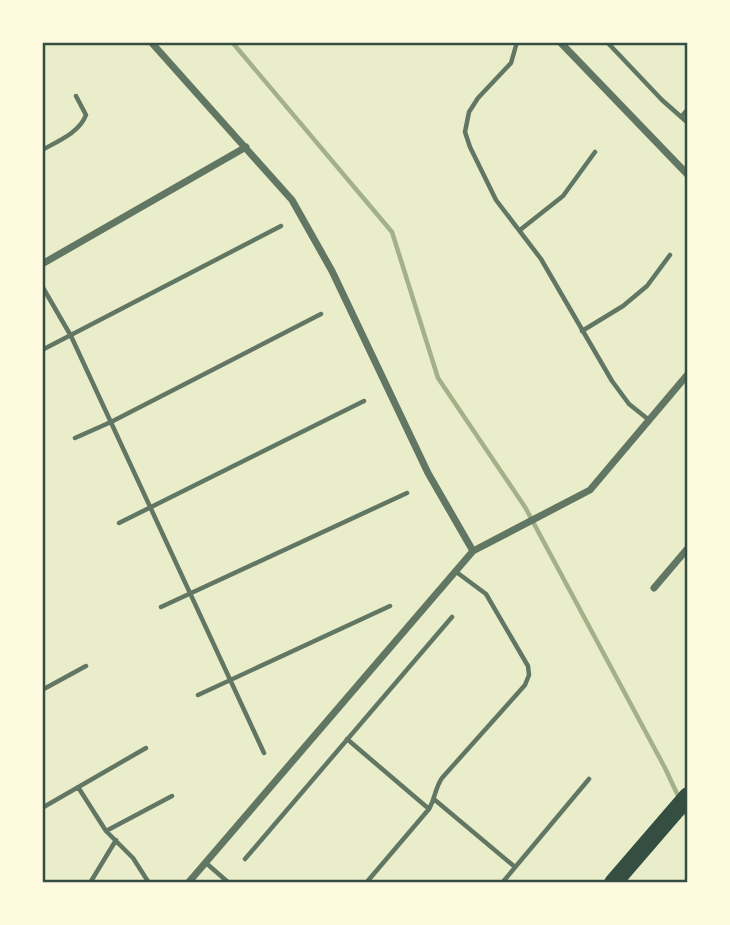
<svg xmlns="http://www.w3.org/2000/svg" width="730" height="925" font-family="Inter,sans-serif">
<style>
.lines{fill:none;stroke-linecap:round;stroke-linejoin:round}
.stream{stroke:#a3b18a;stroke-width:4.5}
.service{stroke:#617663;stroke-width:4.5}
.minor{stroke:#617663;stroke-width:7}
.motorway{stroke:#344e41;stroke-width:18}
.neatline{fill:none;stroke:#344e41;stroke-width:2.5}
</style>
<rect width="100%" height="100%" fill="#e9edc9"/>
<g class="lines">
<path class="stream" d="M232,42L392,232L438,378L525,507L665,768L680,800
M683,808L688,818"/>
<path class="service" d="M517,42L511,63L478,98L469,112L465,132L470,147L496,200L541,259L612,381L629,404L649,420
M607,42L662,100L688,123
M681,117L688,109
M42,150C58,141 79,133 86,115L76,96
M520,230L563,196L595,152
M42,286L71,336L264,753
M582,331L623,306L647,286L670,255
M42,350L281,226
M75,438L111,422L321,314
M119,523L364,401
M161,607L407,493
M42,690L86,666
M198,695L390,606
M347,739L429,809
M78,787L106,831L133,858L149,883
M435,800L515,867
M42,808L146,748
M106,831L172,796
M245,859L452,617
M206,863L229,883
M90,883L116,840
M366,883L429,809C435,799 435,788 442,778L525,685L529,675L528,666L486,594L455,571
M502,883L589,779"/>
<path class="minor" d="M151,42L292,200L332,271L428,473L473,551
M560,42L688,175
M42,264L246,147
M654,588L688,548
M188,883L473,551L590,490L688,374"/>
<path class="motorway" d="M613,883L688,796"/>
</g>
<rect width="730" height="925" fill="none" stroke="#fefae0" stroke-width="88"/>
<rect x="44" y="44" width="642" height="837" class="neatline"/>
</svg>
